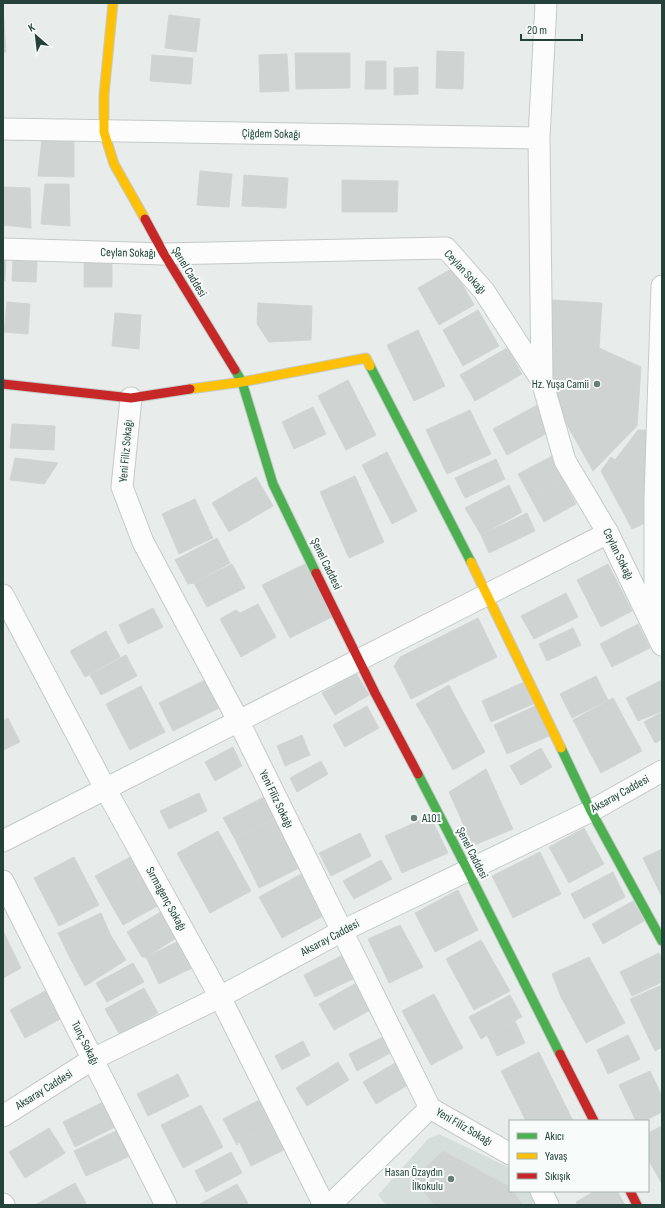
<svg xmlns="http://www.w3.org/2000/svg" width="665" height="1208" font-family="'Sofia Sans Condensed',sans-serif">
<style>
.built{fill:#d6dedb}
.building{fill:#cfd4d2;stroke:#d1d6d4}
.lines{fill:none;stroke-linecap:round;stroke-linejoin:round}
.street-casing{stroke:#c5cac8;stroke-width:23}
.fast-casing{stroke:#c3cbc8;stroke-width:11}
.slow-casing{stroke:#c3cbc8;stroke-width:11}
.jam-casing{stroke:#c3cbc8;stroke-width:11}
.street{stroke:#fcfcfc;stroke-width:21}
.fast{stroke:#4caf50;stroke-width:9}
.slow{stroke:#ffc107;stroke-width:9}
.jam{stroke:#c62828;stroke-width:9}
.poi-dot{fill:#697e78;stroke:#f7fbf9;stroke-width:1.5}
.labels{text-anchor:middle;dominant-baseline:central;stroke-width:4;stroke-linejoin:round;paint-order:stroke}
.street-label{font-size:12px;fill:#24423a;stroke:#f7fbf9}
.poi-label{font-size:12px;fill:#24423a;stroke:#f7fbf9;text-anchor:end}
</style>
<rect width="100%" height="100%" fill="#e8edeb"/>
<path class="built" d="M439,1134L510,1168V1191H531L541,1205H386L378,1195L428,1139Z"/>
<path class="building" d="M3,8L6,52H3Z
M169,15L200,19L196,52L165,48Z
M437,51L464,52L463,89L436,88Z
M295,53H350V88L296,89Z
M287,54L289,91L260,92L259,55Z
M152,55L193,58L191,84L150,81Z
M366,61H386V89H365Z
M418,67V94L394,95V68Z
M74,137V177L38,176L42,138Z
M200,171L232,174L229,207L197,205Z
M244,175L288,178L286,208L242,206Z
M342,180L398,181L397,212H342Z
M45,184H69L70,226L41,224Z
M3,187L30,188L31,228L3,225Z
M3,257H6L5,281H3Z
M13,259L37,260L36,282L12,281Z
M84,260H112V287H84Z
M453,268L474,305L439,325L418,288Z
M552,300L602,303L599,348L641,367L637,426L593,471L553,400Z
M7,302L30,304L28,334L4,332Z
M258,303L312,306L311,340L269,342L257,324Z
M478,310L499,346L463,366L443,330Z
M115,313L141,315L139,349L112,346Z
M418,330L445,386L414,401L387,345Z
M507,348L522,374L475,401L460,375Z
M348,380L376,435L346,450L318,396Z
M541,403L555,429L507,455L493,429Z
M313,407L326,434L294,449L282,422Z
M470,410L491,454L447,474L426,430Z
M12,424L55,426L54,450L10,448Z
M638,430H646L647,522L632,529L601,471L611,457L615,460Z
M387,452L417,511L392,524L362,465Z
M556,454L568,479L531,498L518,474Z
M15,458L58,463L44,484L10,480Z
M496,459L505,479L465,498L455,478Z
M355,476L384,542L349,558L320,492Z
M256,477L273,506L229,532L212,503Z
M563,480L576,504L544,522L531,498Z
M509,485L522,512L481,535L465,508Z
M195,499L213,538L179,554L162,514Z
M527,513L535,531L489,553L481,535Z
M217,538L230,563L194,583L188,584L175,560Z
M232,564L245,588L207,607L194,583Z
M305,564L332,617L290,638L262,585Z
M608,564L632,611L601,627L577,580Z
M566,593L578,617L534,639L521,616Z
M258,604L276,637L241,657L220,619L236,610L240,613Z
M153,608L163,627L128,644L119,625Z
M478,618L497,657L411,699L394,666L400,657Z
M638,624L650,648L612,667L600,644Z
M573,628L581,645L547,661L539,644Z
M106,631L120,657L85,677L70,651Z
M126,655L137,676L101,695L90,675Z
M356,673L369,695L335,715L322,693Z
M596,676L608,700L572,718L560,694Z
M209,678L223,706L173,731L159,703Z
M662,680V711L638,721L626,698Z
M524,682L533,704L491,722L482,701Z
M449,685L462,710L430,728L416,704Z
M141,686L165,732L130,750L106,704Z
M613,698L627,724L586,745L573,720Z
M367,706L379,728L345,747L333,725Z
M535,706L549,736L507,754L494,725Z
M462,710L485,752L453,770L430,728Z
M662,712V739L655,743L644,722Z
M8,718L20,742L3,750V721Z
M627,724L642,751L601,773L586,745Z
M302,735L310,755L285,766L277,746Z
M233,747L242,766L215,781L205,762Z
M541,748L552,767L521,785L510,766Z
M321,761L328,774L297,792L290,778Z
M486,769L499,798L459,814L449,792Z
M199,793L207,811L169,829L160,811Z
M264,797L276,818L235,839L223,818Z
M499,798L513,829L472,846L459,814Z
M430,816L448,853L402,873L385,836Z
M275,819L299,868L259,888L235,839Z
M584,828L604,864L569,883L549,847Z
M218,831L251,891L210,913L177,853Z
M360,833L371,856L331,876L319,853Z
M662,849V897L643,858Z
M540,852L561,894L513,918L492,876Z
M134,855L161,904L123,925L95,876Z
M74,857L99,905L59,926L34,878Z
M381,860L392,879L354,899L343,881Z
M613,872L625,897L584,919L571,894Z
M303,873L325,915L282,938L259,897Z
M458,890L478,930L435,952L415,913Z
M633,901L644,921L603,944L592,924Z
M169,907L184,933L146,957H142L127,932Z
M101,913L110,934L68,954L58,933Z
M400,925L423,967L389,983L368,939Z
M3,931L21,968L3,978Z
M110,934L126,960L85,986L68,954Z
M185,938L198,965L159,984L146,957Z
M481,940L510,991L474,1010L446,959Z
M659,953L662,958V982L632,996L620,972Z
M343,955L355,978L315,997L304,975Z
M589,957L600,977L561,997L552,974Z
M133,963L144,982L107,1002L96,983Z
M600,977L625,1023L586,1043L561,997Z
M360,981L374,1008L334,1030L319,1004Z
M662,985V1047L655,1051L630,999Z
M144,988L158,1013L120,1035L105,1009Z
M47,990L62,1018L25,1038L10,1010Z
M434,994L463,1048L431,1065L402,1011Z
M510,995L522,1017L487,1035L481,1039L469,1017Z
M515,1021L525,1043L497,1056L487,1035Z
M628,1035L640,1059L608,1074L597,1050Z
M385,1036L392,1052L357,1071L349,1054Z
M303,1041L310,1055L282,1070L275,1056Z
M539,1052L573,1121H526L501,1071Z
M400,1060L413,1082L376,1104L363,1082Z
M338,1062L349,1080L307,1106L296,1088Z
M650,1071L662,1096V1112L644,1121H636L619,1085Z
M178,1074L189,1096L148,1116L137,1094Z
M261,1099L275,1125L239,1141L237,1145L223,1119Z
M105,1101L117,1126L75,1147L63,1122Z
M201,1105L211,1124L171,1145L161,1125Z
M211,1124L223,1147L183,1168L171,1145Z
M275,1125L286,1149L251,1166L239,1141Z
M662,1126V1184L648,1159V1133Z
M49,1128L65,1153L25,1178L9,1152Z
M118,1130L130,1156L86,1176L74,1151Z
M443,1151L510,1187V1191H513L522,1205H435L413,1179Z
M231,1152L242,1173L206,1192L195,1171Z
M75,1183L86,1203L83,1205H35Z
M237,1184L248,1203L245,1205H198Z
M595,1191H617L625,1205H577L576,1202Z"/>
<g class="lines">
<defs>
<path id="street" d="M3,129L539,138
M3,249L164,254L446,248L484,291L542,381L565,461L608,533L662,645
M542,381L539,138L546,3
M131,398L122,487L143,542L238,720L342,931L430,1108L510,1154
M3,595L105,788L220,997L324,1205
M655,625V498L662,286
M3,841L608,533
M3,881L166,1205
M3,1116L93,1059L220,997L342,931L591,811L662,771
M541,1191L548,1205
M3,1204L4,1205
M330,1205L430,1108"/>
<path id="fast" d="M370,366L471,562
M235,370L242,382L273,484L316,573
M561,748L591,811L662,941
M418,774L467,869L560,1054"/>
<path id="slow" d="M113,3L104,95V132L114,164L145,219
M190,389L242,382L366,358L370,366
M471,562L561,748"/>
<path id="jam" d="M145,219L164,254L235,370
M3,384L131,398L190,389
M316,573L375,693L418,774
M560,1054L594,1121
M630,1191L637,1205"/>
</defs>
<use href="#street" class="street-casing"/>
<use href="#fast" class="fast-casing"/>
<use href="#slow" class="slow-casing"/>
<use href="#jam" class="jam-casing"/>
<use href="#street" class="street"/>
<use href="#fast" class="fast"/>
<use href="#slow" class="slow"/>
<use href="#jam" class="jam"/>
</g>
<g class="poi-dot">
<circle cx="597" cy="384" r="4"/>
<circle cx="414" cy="818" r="4"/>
<circle cx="451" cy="1179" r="4"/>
</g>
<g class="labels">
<g class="street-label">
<text transform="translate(271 134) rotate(1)">Çiğdem Sokağı</text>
<text transform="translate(128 253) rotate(1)">Ceylan Sokağı</text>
<text transform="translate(189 272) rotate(59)">Şenel Caddesi</text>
<text transform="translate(465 272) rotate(47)">Ceylan Sokağı</text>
<text transform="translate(126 451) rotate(-85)">Yeni Filiz Sokağı</text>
<text transform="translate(618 554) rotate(64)">Ceylan Sokağı</text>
<text transform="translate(326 564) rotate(64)">Şenel Caddesi</text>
<text transform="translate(620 794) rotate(-29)">Aksaray Caddesi</text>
<text transform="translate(276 799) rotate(64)">Yeni Filiz Sokağı</text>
<text transform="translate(472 853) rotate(63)">Şenel Caddesi</text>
<text transform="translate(166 899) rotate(61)">Sırmagenç Sokağı</text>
<text transform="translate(330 938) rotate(-28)">Aksaray Caddesi</text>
<text transform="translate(85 1043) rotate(63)">Tunç Sokağı</text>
<text transform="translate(44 1090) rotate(-32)">Aksaray Caddesi</text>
<text transform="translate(464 1127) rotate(30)">Yeni Filiz Sokağı</text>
</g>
<g class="poi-label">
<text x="589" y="384">Hz. Yuşa Camii</text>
<text x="422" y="818" text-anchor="start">A101</text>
<text x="443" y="1172">Hasan Özaydın<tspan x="443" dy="14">İlkokulu</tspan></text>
</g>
</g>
<rect width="665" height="1208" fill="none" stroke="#24423a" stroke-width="8"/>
<rect x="509" y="1120" width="140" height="72" fill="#f7fbf9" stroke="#a3b1ad"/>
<rect x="517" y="1133" width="20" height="6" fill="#4caf50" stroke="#a3b1ad"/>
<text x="545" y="1140" font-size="12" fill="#24423a">Akıcı</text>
<rect x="517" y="1153" width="20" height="6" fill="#ffc107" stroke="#a3b1ad"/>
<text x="545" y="1160" font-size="12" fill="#24423a">Yavaş</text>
<rect x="517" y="1173" width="20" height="6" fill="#c62828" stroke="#a3b1ad"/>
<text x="545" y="1180" font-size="12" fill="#24423a">Sıkışık</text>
<g transform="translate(36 36) rotate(332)" stroke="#f7fbf9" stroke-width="3" paint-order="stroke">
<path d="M0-3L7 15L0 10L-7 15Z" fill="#24423a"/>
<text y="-6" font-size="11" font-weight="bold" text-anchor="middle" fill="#24423a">K</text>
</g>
<path d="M521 34v6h61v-6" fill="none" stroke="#24423a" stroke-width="2"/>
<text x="527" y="34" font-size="12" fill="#24423a" stroke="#f7fbf9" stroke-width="3" paint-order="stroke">20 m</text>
</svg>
